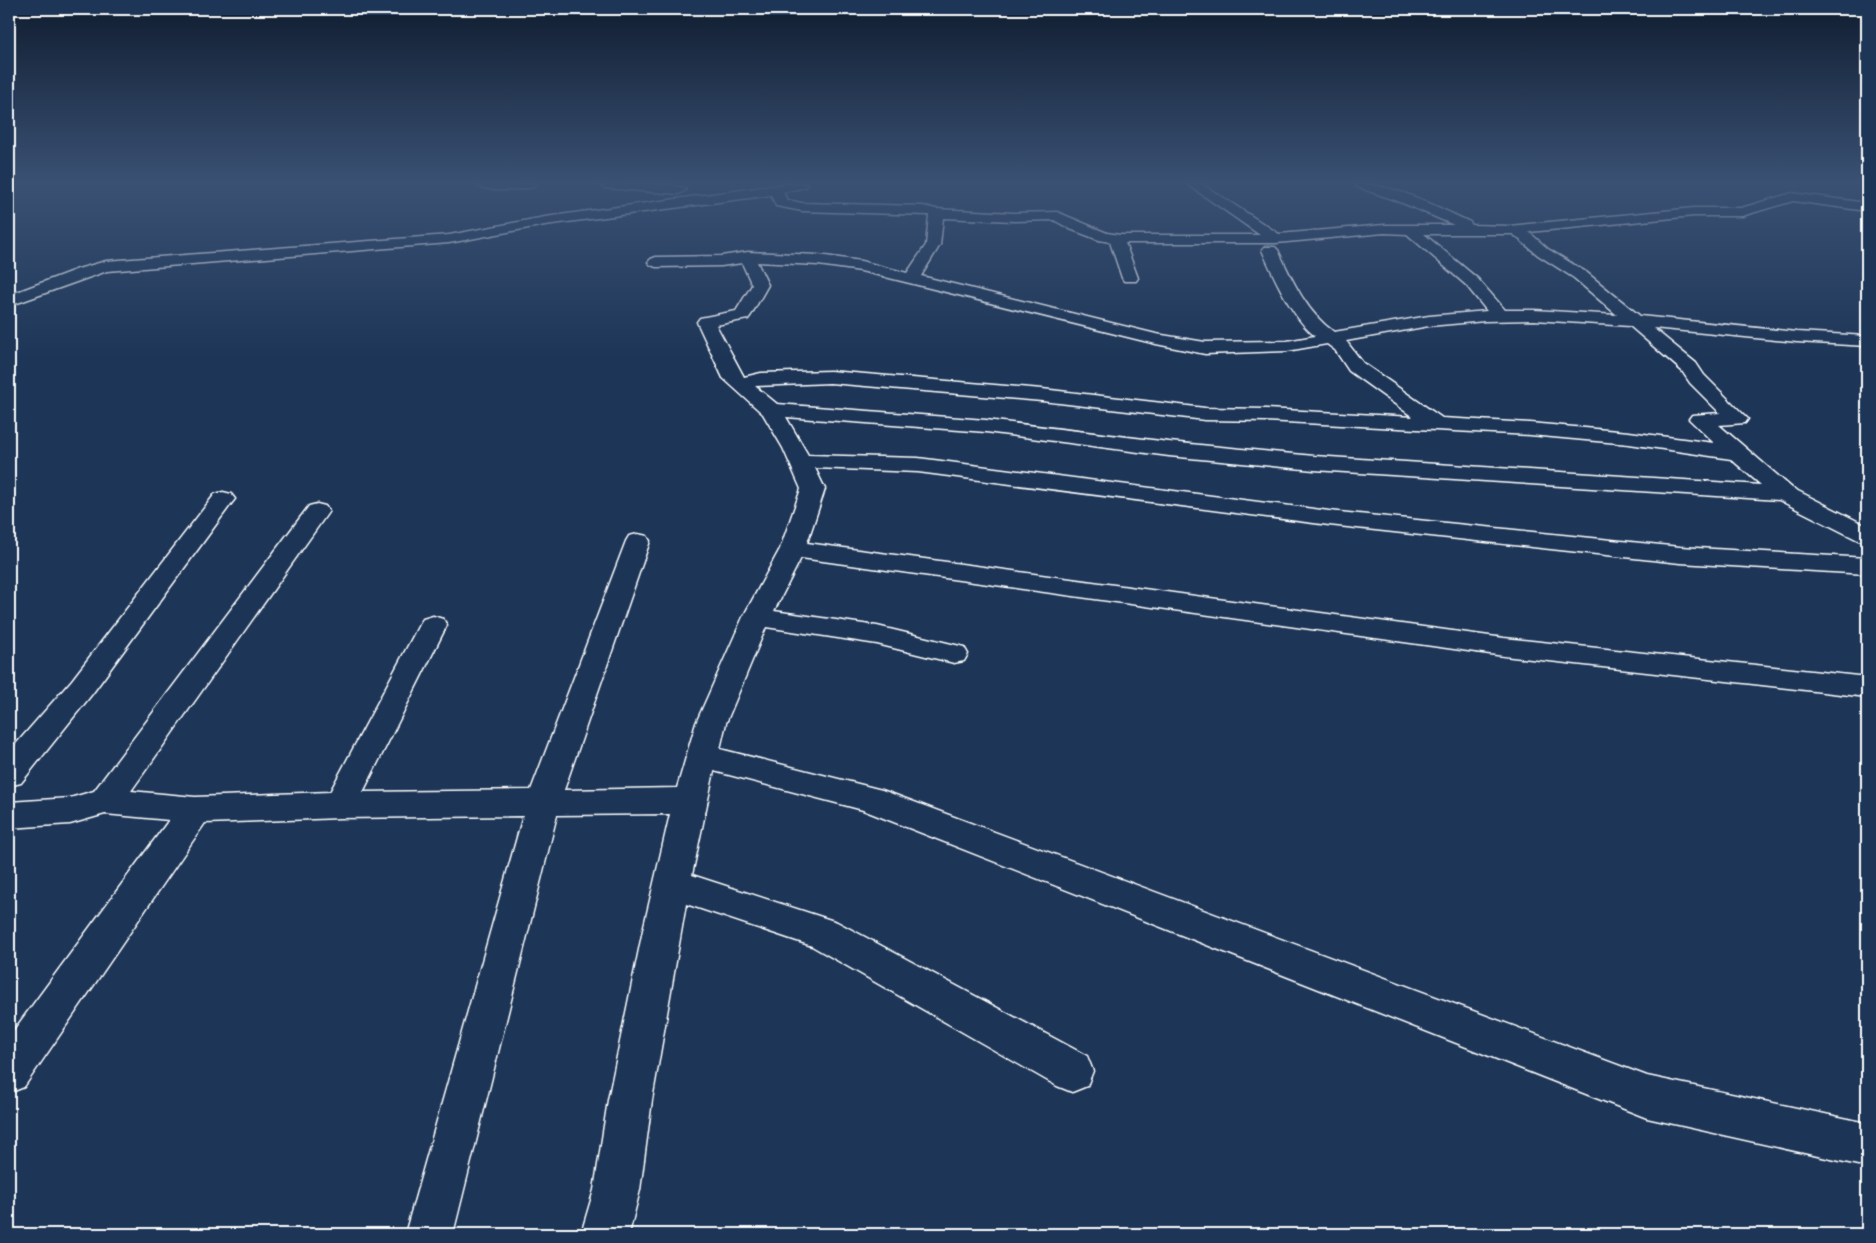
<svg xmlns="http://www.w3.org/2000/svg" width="1876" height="1243" font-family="Dekko,sans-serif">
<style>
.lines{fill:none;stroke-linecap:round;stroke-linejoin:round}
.minor-casing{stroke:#fff;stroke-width:3}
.minor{fill:#1d3557;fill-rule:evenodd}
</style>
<rect width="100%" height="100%" fill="#1d3557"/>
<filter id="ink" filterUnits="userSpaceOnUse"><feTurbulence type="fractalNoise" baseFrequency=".02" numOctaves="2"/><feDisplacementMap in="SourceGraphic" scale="10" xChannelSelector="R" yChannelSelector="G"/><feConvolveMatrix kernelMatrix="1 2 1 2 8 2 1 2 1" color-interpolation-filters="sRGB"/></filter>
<g filter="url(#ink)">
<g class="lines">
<defs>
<path id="minor" d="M476,184H535L534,187C522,190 484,193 476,184Z
M599,184C613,184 678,181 686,190L679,194L605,188Z
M785,184H807L806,187L783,192L787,200L802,203L923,206L936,209L1014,213L1057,212L1107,233L1120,235H1260L1187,184H1202L1279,234L1384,225H1454L1398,201L1357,187L1356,184C1396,184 1434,206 1470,222L1472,225L1509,226L1694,208H1741L1792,193L1867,203V211L1793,201L1742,216H1694L1529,232L1548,249L1586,272L1640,316L1797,332L1867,336V346L1797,342L1653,328L1696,363L1704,375L1748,419L1745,423L1719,425L1792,488L1867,526V542L1858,540L1779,500L1314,470L1169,456L986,432L786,417L808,455L918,458L1329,511L1680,547L1867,558V574L1680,563L1329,525L918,472L815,468L825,489L807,543L1504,638L1867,677V697L1504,656L801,558L774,611L877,626L964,647L968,654L964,661L954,663L877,644L766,627L726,723L720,749L882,790L1647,1076L1867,1123V1167L1647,1118L863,810L714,771L692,875L837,922L1087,1056L1093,1071L1087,1086L1072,1092L1057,1086L812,946L686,904L652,1100L640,1190L629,1234H581L594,1190L608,1100L643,930L670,814L557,815L453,1234H405L523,816L340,818L205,823L24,1087L9,1093V1037L169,820L105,814L70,824L9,828V802L70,798L94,791L309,506L317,504L325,506L329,511L131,791L195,797L330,792L419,625L423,619L433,616L443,619L447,625L363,792L531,790L626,541L629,536L638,534L647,536L650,541L564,790L677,788L696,723L743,617L780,549L801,489L783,448L763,414L723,378L697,322L700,318L736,311L752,285L742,263L721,266L656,267L651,265L648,262L651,259L656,257L721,256L748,252L818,255L861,261L907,273L926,245L929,215L802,211L776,206L771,195L545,225L449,243L107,271L9,306V295L78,269L106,261L449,235L545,217ZM943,218L1014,221L1054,220L1070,229L1099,240L1110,242L1122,278L1124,281H1136L1138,278L1125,243H1276L1384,233L1407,234L1466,285L1487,311L1429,316L1334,332C1306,312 1292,280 1278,250L1275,247H1265L1262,250C1274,277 1292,318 1315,336L1287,341L1205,342L1156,334L921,276L940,245ZM1424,234H1513L1538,255L1574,278L1617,315L1534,310H1505L1478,279ZM757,262L818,265L861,271L1156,344L1205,354L1287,351L1327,344L1335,350L1349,371L1413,417L1266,409L1205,408L1042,389L830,371L761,373L744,377L716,325L748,319L751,315L768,285ZM1534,320L1630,326L1682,371L1690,383L1720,413L1692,415L1689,419L1714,443L1629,432L1530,423L1442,418L1363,363L1346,341L1429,326L1485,321ZM830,383L1042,401L1205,420L1266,421L1530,435L1629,444L1731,459L1761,485L1314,456L1169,442L986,420L777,404L755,386Z
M223,492L231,494L235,499L231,504L92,694L21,783L9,786V752L72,680L215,494Z"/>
</defs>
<use href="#minor" class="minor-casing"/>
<use href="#minor" class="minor"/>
</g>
</g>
<linearGradient id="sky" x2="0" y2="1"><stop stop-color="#101d30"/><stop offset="0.51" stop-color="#3a5174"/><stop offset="1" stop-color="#3a5174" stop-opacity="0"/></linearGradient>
<rect width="1876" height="358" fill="url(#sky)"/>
<rect width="1876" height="1243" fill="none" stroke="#1d3557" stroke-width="30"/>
<rect x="15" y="15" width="1846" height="1213" fill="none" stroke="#fff" stroke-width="2" filter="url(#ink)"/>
</svg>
